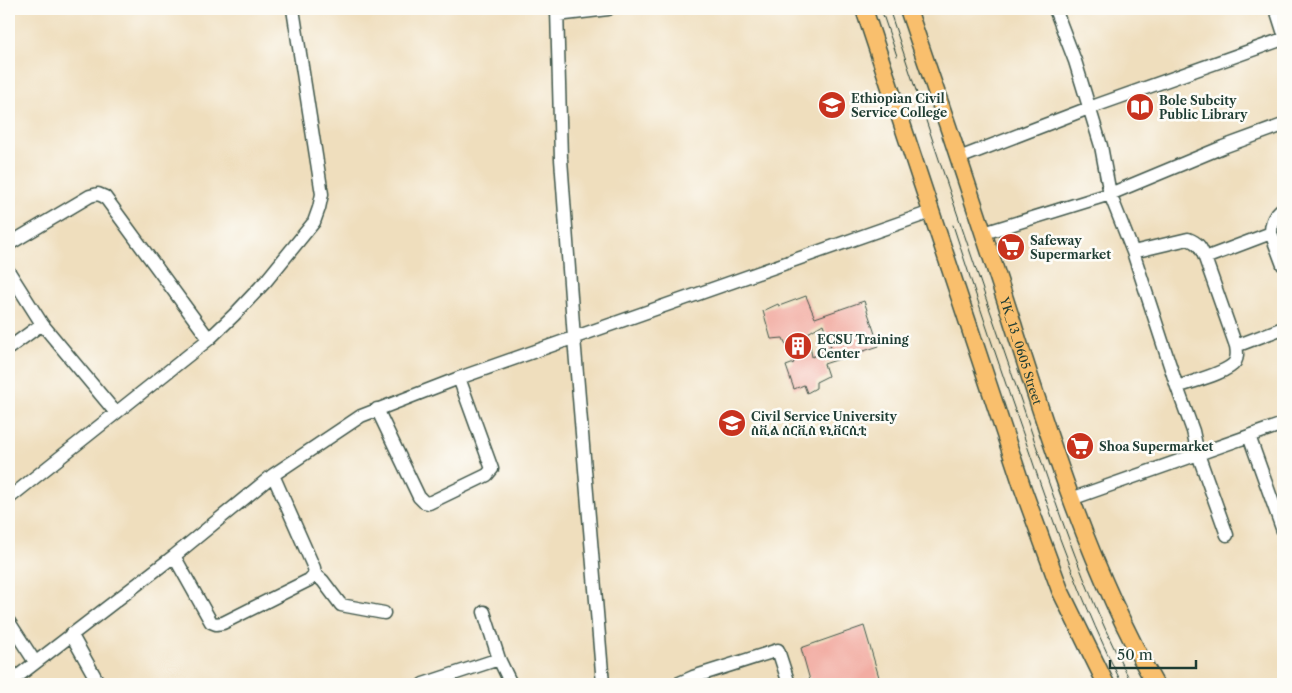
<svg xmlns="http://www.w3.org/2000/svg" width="1292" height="693" font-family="'Libre Caslon Text','Noto Serif Ethiopic',serif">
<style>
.building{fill:#f2aca2;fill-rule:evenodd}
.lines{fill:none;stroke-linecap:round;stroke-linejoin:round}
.minor-casing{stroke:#3e5549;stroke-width:15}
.major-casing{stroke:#3e5549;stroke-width:19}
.minor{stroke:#fff;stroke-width:12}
.major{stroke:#f9bf6d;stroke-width:16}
.tram{stroke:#1f3d34;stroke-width:1}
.labels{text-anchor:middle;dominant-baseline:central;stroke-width:5;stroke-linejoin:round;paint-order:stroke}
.poi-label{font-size:12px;font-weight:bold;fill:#1f3d34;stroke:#fdfcf7;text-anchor:start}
.street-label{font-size:12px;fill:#1f3d34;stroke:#fdfcf7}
</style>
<rect width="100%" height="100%" fill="#fdfcf7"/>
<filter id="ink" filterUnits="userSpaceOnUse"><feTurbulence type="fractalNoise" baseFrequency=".02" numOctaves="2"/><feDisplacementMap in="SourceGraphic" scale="10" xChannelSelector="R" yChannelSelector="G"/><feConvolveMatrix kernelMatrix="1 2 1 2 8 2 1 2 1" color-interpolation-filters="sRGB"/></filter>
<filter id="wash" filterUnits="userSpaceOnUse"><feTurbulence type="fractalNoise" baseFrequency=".0096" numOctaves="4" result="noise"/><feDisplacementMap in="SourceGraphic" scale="20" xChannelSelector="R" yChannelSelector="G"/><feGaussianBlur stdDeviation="1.12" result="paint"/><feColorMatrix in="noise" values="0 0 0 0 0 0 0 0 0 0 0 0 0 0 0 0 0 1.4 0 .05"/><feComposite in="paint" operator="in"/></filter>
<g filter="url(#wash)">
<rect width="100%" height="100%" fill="#efdebd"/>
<g id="blocks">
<path class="building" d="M806,296L815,318L864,301L879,346L824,364L828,376L816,382V388L807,393L804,385L794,389L786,366L794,363L783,338L771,339L763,311L778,304L779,306ZM823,324L831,347L812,357L808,333Z
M864,626L881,684H811L801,648Z"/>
</g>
</g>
<g filter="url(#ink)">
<use href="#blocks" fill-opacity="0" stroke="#3e5549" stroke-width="1"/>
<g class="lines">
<defs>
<path id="minor" d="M557,9L561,159L574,338L603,684
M1276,9L1283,31
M557,15L608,9
M959,158L1089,108L1283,39
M984,233L1110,194L1101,146L1075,61L1055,9
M1271,233L1283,265
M9,244L90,196L98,194L105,197L209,339
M1133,252L1110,194L1223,147L1283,125
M1205,258L1236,346
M9,272L42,324L116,413
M9,348L42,324
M1177,387L1133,252L1188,239C1199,243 1201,248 1205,258L1271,233C1271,222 1274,215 1283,208
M377,409L419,497L424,502L429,503L487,475L492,469L459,378
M1249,436L1283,531
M9,498L209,339L234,315L266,281L314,222L319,208L322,194L293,9
M1071,499L1283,424
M1227,535L1198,454L1193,431L1177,387C1190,382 1228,373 1235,362C1238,356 1237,352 1236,346L1283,328
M174,556L211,622L216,624L223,623L309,580L315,574L314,568L273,475
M315,574L323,581L341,605L384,613
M484,612L499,659
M9,622L35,662
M71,634L99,684
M9,683L174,556L273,475L361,416L459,378L931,212
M423,684L499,659L511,684
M677,684L693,677L778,650L789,684"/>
<g id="major">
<path d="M864,9L1023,489L1060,590L1106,684"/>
<path id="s1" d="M908,9C944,113 979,218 1013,324C1052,447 1091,571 1155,684"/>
</g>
</defs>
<use href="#minor" class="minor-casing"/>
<use href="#major" class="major-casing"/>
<use href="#minor" class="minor"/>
<use href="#major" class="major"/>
<path class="tram" d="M881,9L897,56
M889,9C931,136 973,262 1017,389C1051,489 1083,591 1132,684
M953,225C977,299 1002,374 1028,448C1055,528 1084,608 1122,684"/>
</g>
</g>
<defs>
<symbol id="university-disc" viewBox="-11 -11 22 22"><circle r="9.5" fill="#c8321e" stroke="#fdfcf7"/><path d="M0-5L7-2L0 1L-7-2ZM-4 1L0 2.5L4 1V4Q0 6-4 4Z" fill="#fff"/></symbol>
<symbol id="library-disc" viewBox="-11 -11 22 22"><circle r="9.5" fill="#c8321e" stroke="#fdfcf7"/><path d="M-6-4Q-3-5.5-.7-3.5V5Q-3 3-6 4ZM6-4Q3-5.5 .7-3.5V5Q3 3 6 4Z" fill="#fff"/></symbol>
<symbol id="supermarket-disc" viewBox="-11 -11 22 22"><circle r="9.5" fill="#c8321e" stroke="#fdfcf7"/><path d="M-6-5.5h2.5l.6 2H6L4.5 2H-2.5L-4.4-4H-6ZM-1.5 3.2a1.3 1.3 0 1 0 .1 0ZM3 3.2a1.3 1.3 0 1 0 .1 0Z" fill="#fff"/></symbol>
<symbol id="building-disc" viewBox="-11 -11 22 22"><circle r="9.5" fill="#c8321e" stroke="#fdfcf7"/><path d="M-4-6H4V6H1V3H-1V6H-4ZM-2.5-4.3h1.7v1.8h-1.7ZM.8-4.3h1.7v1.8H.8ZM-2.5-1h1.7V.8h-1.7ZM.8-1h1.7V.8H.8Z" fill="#fff"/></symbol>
<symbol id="school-disc" viewBox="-11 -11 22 22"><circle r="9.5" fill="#c8321e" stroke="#fdfcf7"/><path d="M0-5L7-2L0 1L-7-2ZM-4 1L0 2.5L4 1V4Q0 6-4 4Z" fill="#fff"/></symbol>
</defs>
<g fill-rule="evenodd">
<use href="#university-disc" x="816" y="89" width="32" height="32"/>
<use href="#library-disc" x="1124" y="91" width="32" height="32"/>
<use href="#supermarket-disc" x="995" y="231" width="32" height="32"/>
<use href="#building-disc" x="782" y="330" width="32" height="32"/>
<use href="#school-disc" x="716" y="407" width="32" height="32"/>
<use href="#supermarket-disc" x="1064" y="430" width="32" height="32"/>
</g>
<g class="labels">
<g class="poi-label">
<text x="851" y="98">Ethiopian Civil<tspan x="851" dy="14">Service College</tspan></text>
<text x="1159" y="100">Bole Subcity<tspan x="1159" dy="14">Public Library</tspan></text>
<text x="1030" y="240">Safeway<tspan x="1030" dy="14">Supermarket</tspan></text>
<text x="817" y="339">ECSU Training<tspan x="817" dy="14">Center</tspan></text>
<text x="751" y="416">Civil Service University<tspan x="751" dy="14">ስቪል ሰርቪስ ዩኒቨርሲቲ</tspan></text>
<text x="1099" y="446">Shoa Supermarket</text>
</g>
<g class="street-label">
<text stroke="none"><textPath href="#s1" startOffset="360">YK_13_0605 Street</textPath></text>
</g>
</g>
<rect width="1292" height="693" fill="none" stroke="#fdfcf7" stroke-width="30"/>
<path d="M1110 660v8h86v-8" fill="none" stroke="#1f3d34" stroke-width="2.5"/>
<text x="1117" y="660" font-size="15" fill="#1f3d34" stroke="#fdfcf7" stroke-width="4" paint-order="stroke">50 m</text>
</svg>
